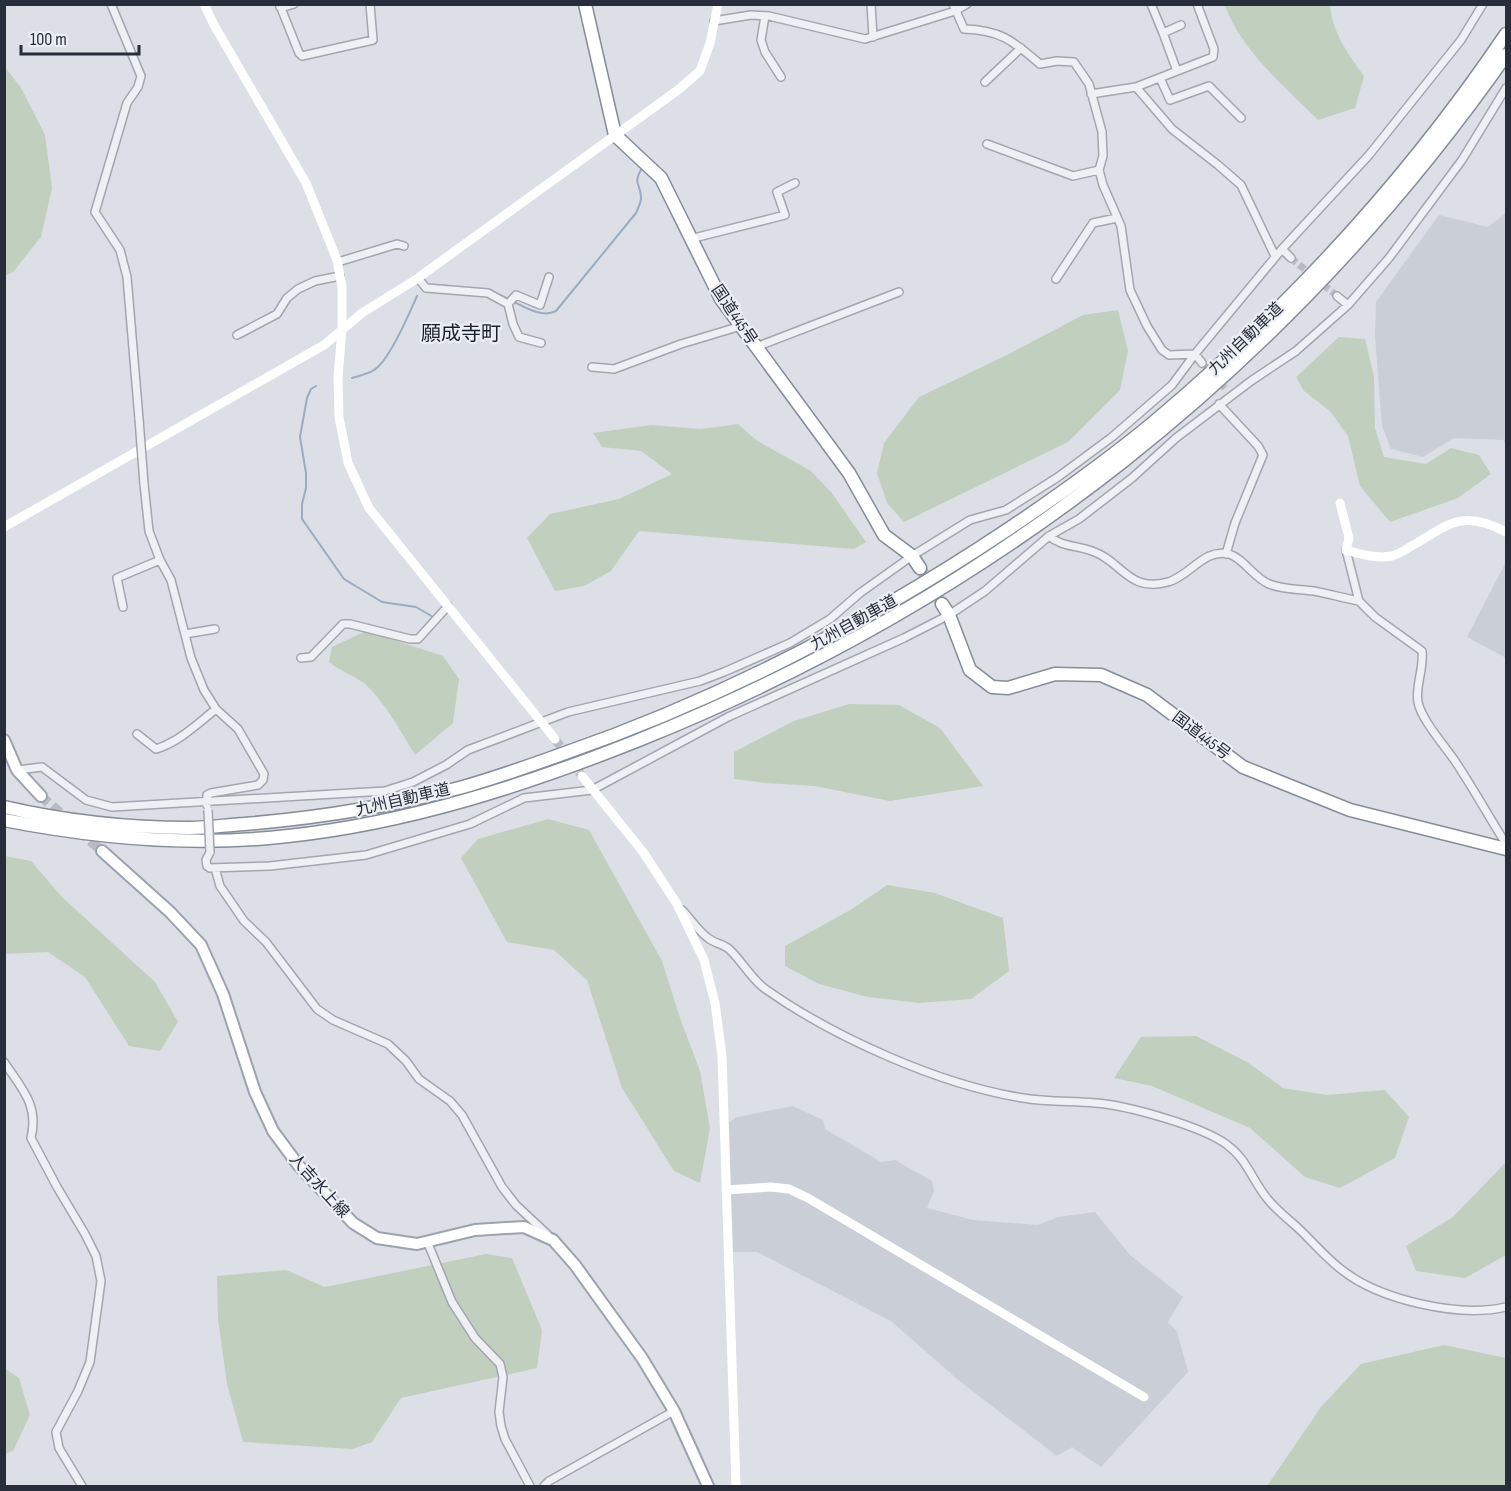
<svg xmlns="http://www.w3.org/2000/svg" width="1511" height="1491" font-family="'Sofia Sans Condensed','Noto Sans JP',sans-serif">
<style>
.built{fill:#caced6}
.green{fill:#c1cfbe}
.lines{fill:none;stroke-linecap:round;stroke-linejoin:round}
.stream{stroke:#99acc3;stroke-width:2}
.street-tunnel{stroke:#b8bbc3;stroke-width:7;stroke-dasharray:7 3.5;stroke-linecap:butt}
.secondary-tunnel{stroke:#b8bbc3;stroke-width:9;stroke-dasharray:9 4.5;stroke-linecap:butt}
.primary-tunnel{stroke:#b8bbc3;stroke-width:10;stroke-dasharray:10 5;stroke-linecap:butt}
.highway-tunnel{stroke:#b8bbc3;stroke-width:12;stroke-dasharray:12 6;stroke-linecap:butt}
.street-casing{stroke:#a2a6ae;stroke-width:10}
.primary-casing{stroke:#9ca3b0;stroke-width:14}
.highway-casing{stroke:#858c9b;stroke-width:15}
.street{stroke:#eff0f4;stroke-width:7}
.secondary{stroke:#fff;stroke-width:9}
.primary{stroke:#fff;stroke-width:10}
.highway{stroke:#fff;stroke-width:12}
.street-bridge-casing{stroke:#a2a6ae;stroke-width:10;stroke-linecap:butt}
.street-bridge{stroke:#eff0f4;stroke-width:7}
.labels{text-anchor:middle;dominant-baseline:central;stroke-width:4.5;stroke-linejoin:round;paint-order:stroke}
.street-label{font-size:16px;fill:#272d3a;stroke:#ebeef3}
.quarter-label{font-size:20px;fill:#191f2b;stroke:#ebeef3}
</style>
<rect width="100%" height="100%" fill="#dcdfe5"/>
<path class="built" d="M1506,213V446L1504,440L1454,438L1423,457L1391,449L1382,426L1375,336L1376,302L1439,215L1488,227Z
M1506,562V658L1467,637Z
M793,1106L823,1120L825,1129L881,1162L895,1160L932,1181L934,1191L927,1208L973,1220L1038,1225L1058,1217L1095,1212L1130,1255L1183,1297L1168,1322L1177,1332L1188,1372L1101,1467L1072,1447L1057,1456L957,1379L891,1321L757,1252H732L729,1122L737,1117Z"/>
<path class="green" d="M1225,5H1330C1332,32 1348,54 1364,76L1355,108L1318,120C1286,88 1239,48 1225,5Z
M5,67L21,88L45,135L52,188L41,237L13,272L5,276Z
M1118,310L1128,351L1120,390L1068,442L904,522L887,503L877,473L884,443L919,397L1007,355L1083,315Z
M1339,337L1365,339L1374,377L1375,428L1384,457L1426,464L1451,448L1479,455L1491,474L1458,498L1390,522L1360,486L1348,436L1330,411L1304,391L1296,377Z
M738,424L756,440L811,471L831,492L866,542L854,549L639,531L611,571L584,586L555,591L527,538L550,514L619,499L672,474L641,451L602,447L593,433L651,425L701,429Z
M366,631L443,656L459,679L453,723L415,755C401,732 385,702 365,684C357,677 340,671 329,662L332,647Z
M849,704L899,705L940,728L983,786L890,801L815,786L765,783L734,779V752L794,721Z
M548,819L589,830L662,961L680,1018L700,1071L710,1128L700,1183L674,1171L622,1088L587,980L554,950L507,942L461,858L478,839Z
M5,856L31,861L62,897L155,982L178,1022L160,1051L129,1046L85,977L48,952L5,954Z
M887,885L935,893L1003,918L1009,971L971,999L919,1003L868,997L819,984L785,966V946L852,909Z
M1196,1036L1247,1062L1283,1088L1327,1095L1385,1090L1409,1117L1395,1158L1340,1188L1305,1177L1250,1128L1152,1086L1114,1078L1141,1037Z
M1506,1162V1255L1465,1278L1416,1271L1406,1246L1453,1217Z
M486,1254L512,1258L542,1330L537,1368L401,1398L372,1442L352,1449L243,1442L227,1384L218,1319L217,1276L286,1270L325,1287Z
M1444,1345L1506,1358V1486H1267L1321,1407L1361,1364Z
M4,1368L19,1378L30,1415L13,1451L5,1454Z"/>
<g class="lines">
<path class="stream" d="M434,285L449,286
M490,291L509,299
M514,302C526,308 543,318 556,311L636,213C638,208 641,203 641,198C641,183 632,185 642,168
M352,378C359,376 368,374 374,370C389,362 410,312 417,296
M316,386L311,389L307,398L300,437L306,473V488L302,504V519L344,579L382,602L416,607L433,617"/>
<path class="street-tunnel" d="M1291,258L1337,296
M1202,363L1225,388"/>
<path class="secondary-tunnel" d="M555,739L582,776"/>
<path class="primary-tunnel" d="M41,796L68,820
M79,831L102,851"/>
<path class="highway-tunnel" d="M920,568L942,604"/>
<defs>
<path id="street" d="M111,4L141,76L138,87L127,103L95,212L120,250L127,277L139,419
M871,4L873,37
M953,4L964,29C1001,30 1013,41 1040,64L1057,61L1074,62L1089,84L1102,132L1103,156L1099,170L1103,185L1121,226L1130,290L1147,326L1162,350L1169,355L1195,354L1202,363
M1151,4L1163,33
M280,7L281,8L294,4
M281,8L299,53L302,56L373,40L370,4
M765,16L761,40L765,52L781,77
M714,21L751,15L769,16L865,39L955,11L967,4
M1177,71L1163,33L1181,25
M1160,78L1170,100L1209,86L1241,118
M985,82L1021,48
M1136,87L1213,57L1214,49L1197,4
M1091,94L1136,87L1172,129L1218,165L1241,185L1275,256
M987,144L1073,176L1099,170
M690,239L785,215L777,192L795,183
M1282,249L1291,258
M338,262L397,244L404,246
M418,278L426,288L488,293L508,304L513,324L519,337L541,343
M1056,279L1093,223L1117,218
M1337,296L1348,305
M508,304L516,295L540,305L549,277
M237,335L277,314L287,298L298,289L315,281L340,276
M756,347L899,292
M592,367L614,369L681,344L741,326
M1219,404L1258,446L1263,455L1235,523L1226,554
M144,484L149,531L160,560L171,580L191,658L204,690L216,709L238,729L264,774L263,780L258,785L211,793L207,795V805
M1049,536C1062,547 1076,545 1092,551C1122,561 1128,593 1168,582C1190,576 1204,548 1229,554C1243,558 1254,578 1269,584C1284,590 1299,589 1314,591C1329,594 1344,598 1359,601
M1346,550L1359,601L1375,617L1422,651C1424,670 1415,686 1418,702C1421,719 1444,745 1455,761C1473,788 1489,817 1506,844
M123,607L117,578L160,560
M185,634L215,629
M301,658L311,657L343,624H350L410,639H418L448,606
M137,734L156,749C179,742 197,724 216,709
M17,770L42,767L86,800L112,807L385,791L413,782L446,765L468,750L568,712L700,681L724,672L790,643L830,619L860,593L912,556L970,520L1006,510L1058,477L1112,437L1172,385L1195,354L1282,249L1369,155L1461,40L1483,4
M210,852L206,860L207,866L210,868L270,866L366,855L470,824L524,798L592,790L728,717L904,638L949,615L985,591L1049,536L1079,519L1132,478L1176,438L1251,381L1296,351L1348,305L1389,258L1462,160L1506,88
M215,868L220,886L244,921L266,942L317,1009L333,1020L388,1044L406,1061L419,1079L450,1101L462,1115L502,1187L516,1205L547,1234
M682,910C690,918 698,931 708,938C714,943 723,944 729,949C742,961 750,977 764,988C833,1037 940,1085 1023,1098C1047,1102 1071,1101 1095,1103C1126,1105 1201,1126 1226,1144C1247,1159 1251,1178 1266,1197C1274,1208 1287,1218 1297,1227C1312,1241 1326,1258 1342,1270C1380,1300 1459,1318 1506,1307
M4,1062C22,1089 39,1105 31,1138L57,1187L85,1234L96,1256L101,1281L90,1362L78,1391L56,1432L59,1448L82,1486
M427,1241L452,1302L475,1338L500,1364L503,1377L499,1412L501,1426L505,1439L530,1486
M544,1486L549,1481L674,1411"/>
<path id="primary" d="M4,740L17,770L41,796
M102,851L170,912L201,945L223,994L255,1092L273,1131L299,1166L353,1223L377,1238L417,1244L475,1230L524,1227L553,1240L575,1265L642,1358L674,1411L708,1486"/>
<path id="highway" d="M585,4L615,135L661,178L721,299L849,473L884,535L912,556L920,568
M942,604L949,615L970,670L992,687L1008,688L1055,674L1101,675L1147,695L1243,767L1350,810L1506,849
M4,807C65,821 128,828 190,828C208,828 226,825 244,824C318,818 392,806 463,787C498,777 532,765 565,753C723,698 871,621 1010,528C1059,495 1108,460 1154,422C1288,309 1408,179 1506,34
M4,820C96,838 194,847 288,836C409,823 526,785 639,740C993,598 1287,367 1506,55"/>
</defs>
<use href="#street" class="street-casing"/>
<use href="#primary" class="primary-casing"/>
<use href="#highway" class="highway-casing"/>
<use href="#street" class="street"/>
<path class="secondary" d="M204,4L214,25L306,183L337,260L342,287V329L338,377L339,417L348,463L369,508L555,739
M1340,503L1349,538L1346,550C1360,554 1377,559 1392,556C1400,554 1409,547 1417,543C1452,521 1466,511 1506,532
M4,527L324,345L362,313L415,280L678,90L700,71L710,43L718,4
M582,776L643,852L677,904L704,960L715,1003L722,1056L736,1486
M726,1190L771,1187L789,1189L808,1198L1144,1397"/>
<use href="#primary" class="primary"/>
<use href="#highway" class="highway"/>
<defs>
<path id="street-bridge" d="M139,419L144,484
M208,810L210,852"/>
</defs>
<use href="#street-bridge" class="street-bridge-casing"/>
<use href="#street-bridge" class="street-bridge"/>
</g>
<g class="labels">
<g class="street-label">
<text transform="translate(734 315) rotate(56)">国道445号</text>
<text transform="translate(1246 339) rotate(-44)">九州自動車道</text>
<text transform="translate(854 623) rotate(-29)">九州自動車道</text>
<text transform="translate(1201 736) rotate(37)">国道445号</text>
<text transform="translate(403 800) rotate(-13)">九州自動車道</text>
<text transform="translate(319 1186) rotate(48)">人吉水上線</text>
</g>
<g class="quarter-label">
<text x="461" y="334">願成寺町</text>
</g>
</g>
<rect width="1511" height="1491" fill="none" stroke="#272d3a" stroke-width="12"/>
<path d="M21 45v9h118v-9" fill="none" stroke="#272d3a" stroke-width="3"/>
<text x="30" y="45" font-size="18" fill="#272d3a" stroke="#ebeef3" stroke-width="4.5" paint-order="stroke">100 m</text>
</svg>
